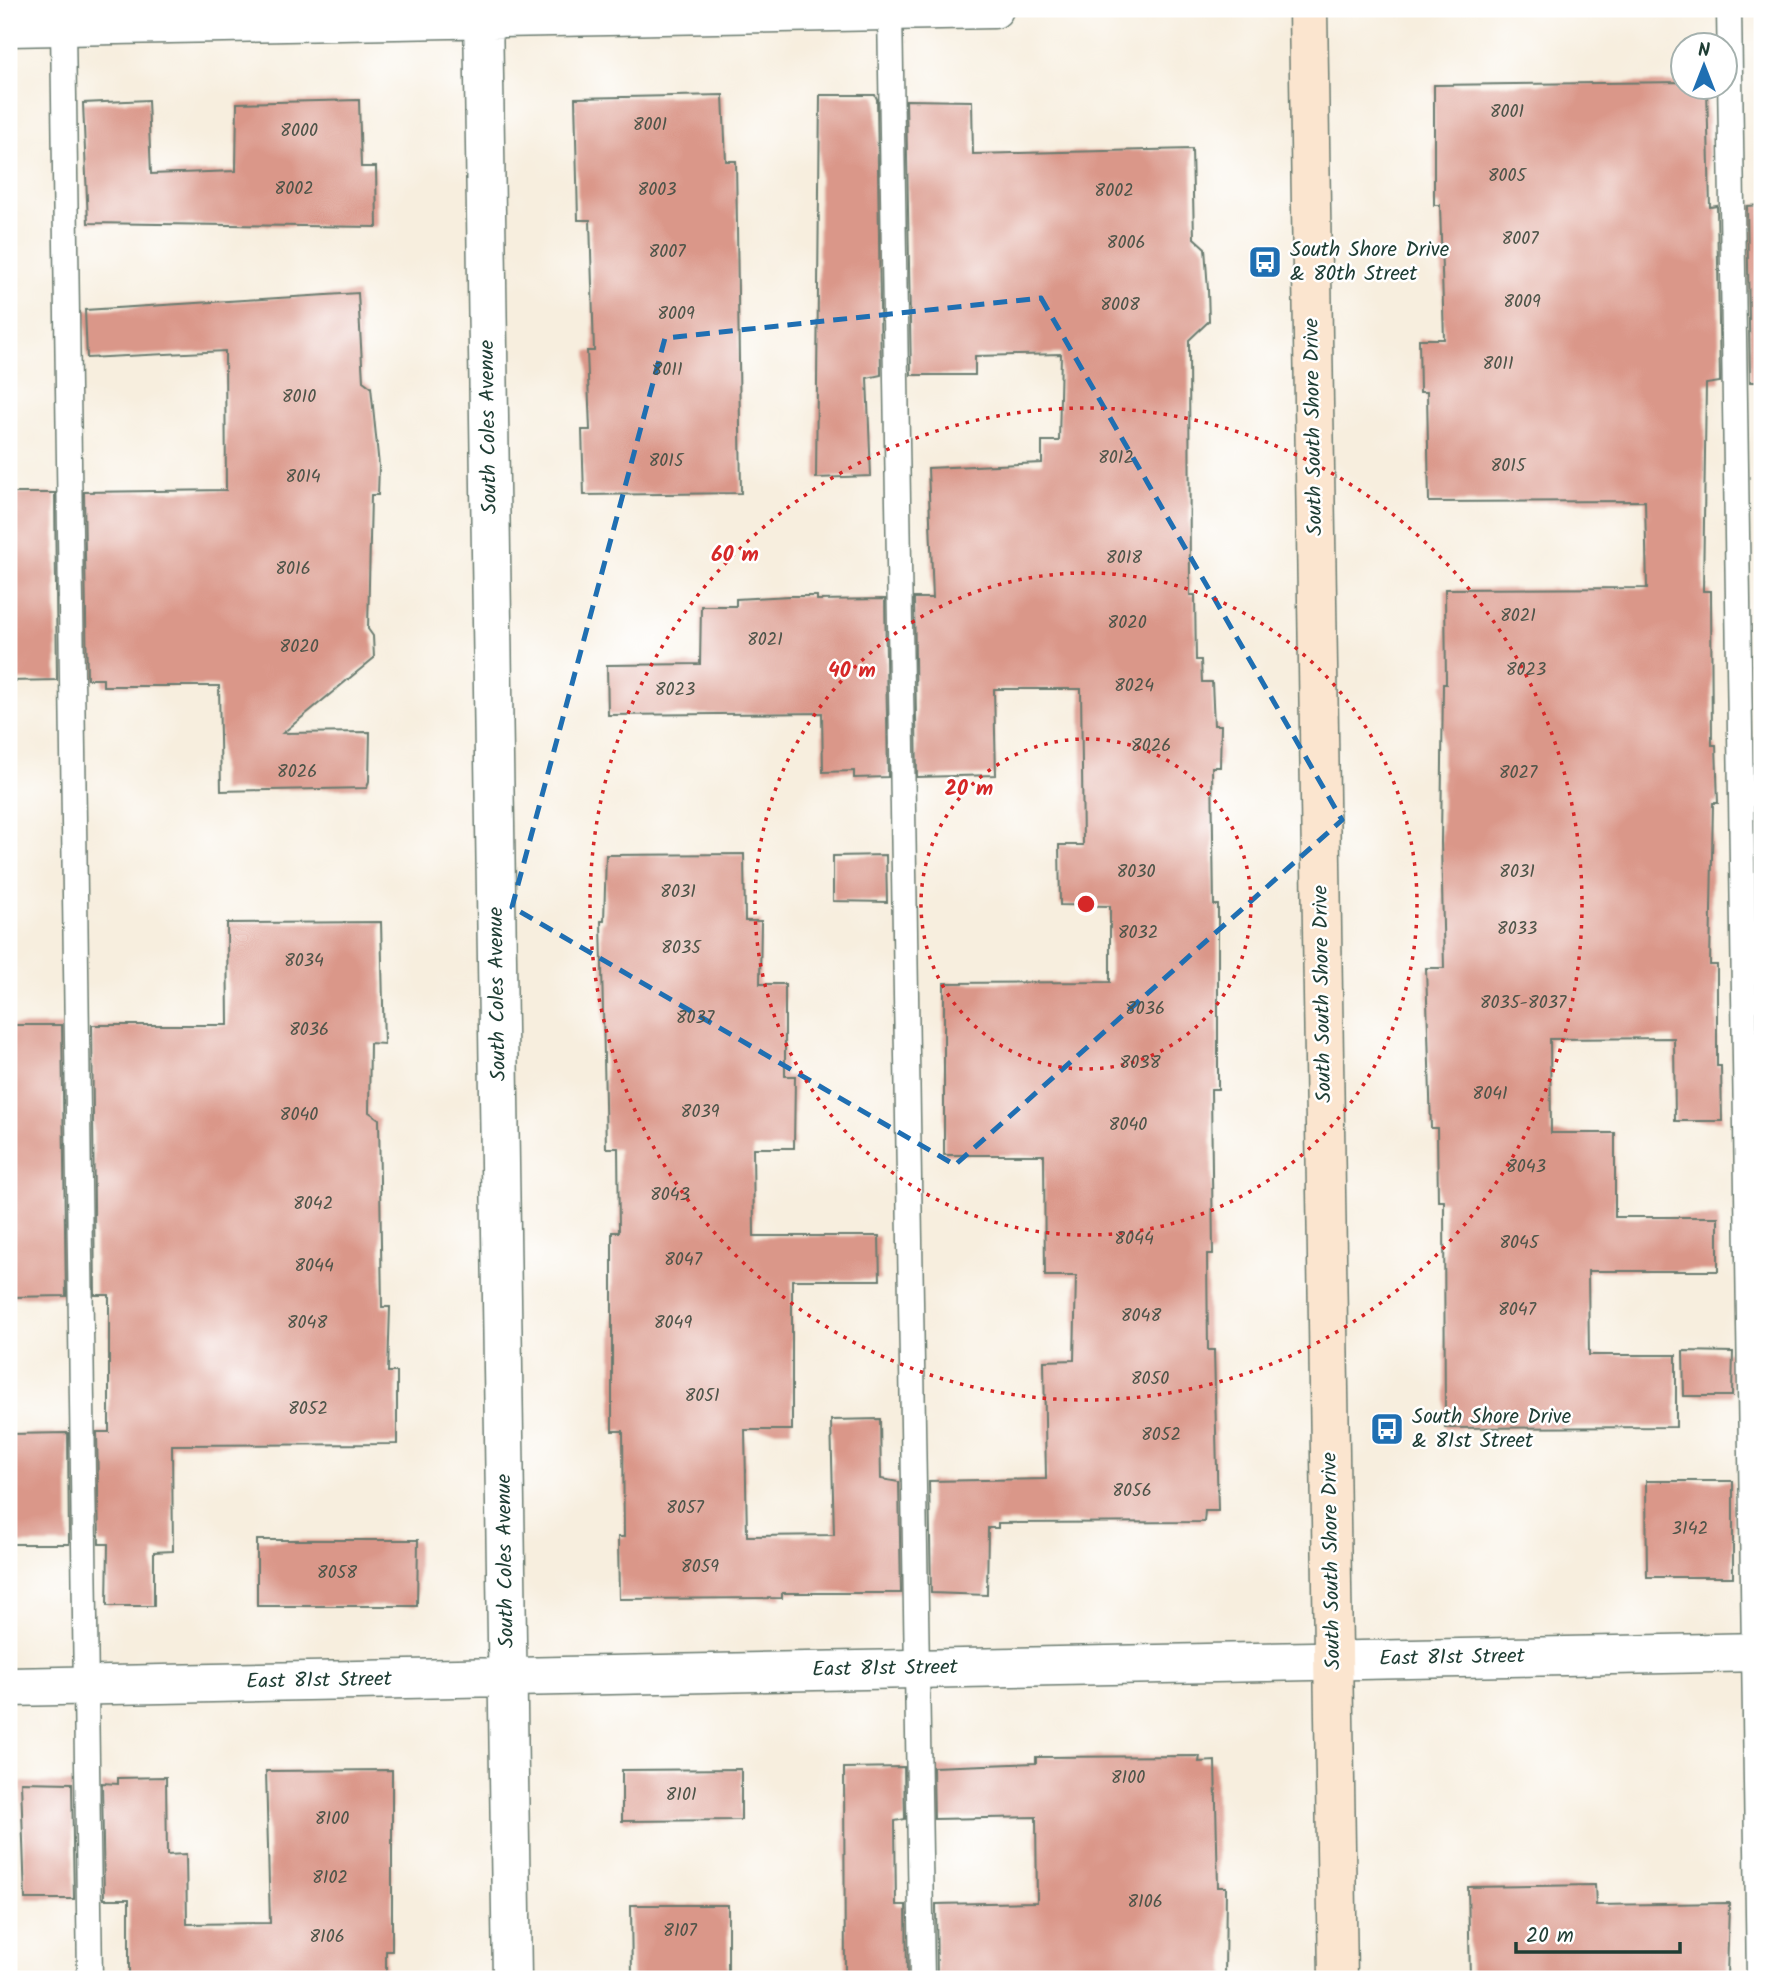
<svg xmlns="http://www.w3.org/2000/svg" width="1771" height="1988" font-family="Kalam,sans-serif">
<style>
.building{fill:#da9789}
.lines{fill:none;stroke-linecap:round;stroke-linejoin:round}
.lane-casing{stroke:#6b7b70;stroke-width:27}
.street-casing{stroke:#6b7b70;stroke-width:41}
.secondary-casing{stroke:#6b7b70;stroke-width:41}
.lane{stroke:#fff;stroke-width:24}
.street{stroke:#fff;stroke-width:38}
.secondary{stroke:#fbe5cf;stroke-width:38}
.marked{fill:none;stroke:#1f6fb2;stroke-width:5;stroke-dasharray:14 9;stroke-linejoin:round}
.ring{fill:none;stroke:#d62828;stroke-width:3.5;stroke-dasharray:3.5 7}
.labels{text-anchor:middle;dominant-baseline:central;stroke-width:5;stroke-linejoin:round;paint-order:stroke}
.number-label{font-size:18px;fill:#4e5449}
.poi-label{font-size:21px;fill:#1f3d34;stroke:#fff;text-anchor:start}
.street-label{font-size:21px;fill:#1f3d34;stroke:#fff}
.centre{fill:#d62828;stroke:#fff;stroke-width:3.5}
.ring-label{font-size:21px;text-anchor:middle;font-weight:bold;fill:#d62828;stroke:#fff;stroke-width:5;stroke-linejoin:round;paint-order:stroke}
</style>
<rect width="100%" height="100%" fill="#fff"/>
<filter id="ink" filterUnits="userSpaceOnUse"><feTurbulence type="fractalNoise" baseFrequency=".0143" numOctaves="2"/><feDisplacementMap in="SourceGraphic" scale="14" xChannelSelector="R" yChannelSelector="G"/><feConvolveMatrix kernelMatrix="1 2 1 2 8 2 1 2 1" color-interpolation-filters="sRGB"/></filter>
<filter id="wash" filterUnits="userSpaceOnUse"><feTurbulence type="fractalNoise" baseFrequency=".00686" numOctaves="4" result="noise"/><feDisplacementMap in="SourceGraphic" scale="28" xChannelSelector="R" yChannelSelector="G"/><feGaussianBlur stdDeviation="1.57" result="paint"/><feColorMatrix in="noise" values="0 0 0 0 0 0 0 0 0 0 0 0 0 0 0 0 0 1.4 0 .05"/><feComposite in="paint" operator="in"/></filter>
<g filter="url(#wash)">
<rect width="100%" height="100%" fill="#f7eede"/>
<g id="blocks">
<path class="building" d="M1684,82V88H1707L1710,207L1717,206L1720,382L1706,384L1703,591H1711L1712,745H1716L1718,803H1713L1710,965H1717V1066H1721L1722,1121H1675L1674,1038L1550,1039L1551,1133H1615V1217H1718V1271H1588L1589,1355H1676V1427L1445,1428L1444,1201H1438L1437,1128H1431L1426,968H1444L1441,842L1443,684H1446L1445,589L1647,588L1645,501L1429,502L1427,392H1420L1419,339H1444L1440,205H1434V85Z
M723,95L726,161H736L741,493L584,495L582,430H590L587,351H594L590,220H578L575,98Z
M820,95H875L877,99L881,375L867,378L871,476L816,478Z
M148,100L151,174L236,171L237,103L359,100L361,167H376L377,227L88,223L83,103Z
M906,100L972,101L973,154L1192,149L1194,238L1205,248L1208,290L1209,321L1189,340L1190,595H1195L1196,660H1201L1202,682H1212L1214,725H1221L1220,767H1212L1214,905H1218V1089H1211L1213,1254H1207L1208,1350H1214L1218,1511H1205L1204,1522L998,1523V1528H988L987,1595L931,1593L929,1481L1046,1479L1044,1361L1074,1360L1076,1276H1045L1044,1155H944V983L1110,982V906L1060,905L1059,845H1083L1081,689H994L996,775L917,777L914,598H933L928,468L1042,463V441H1059L1061,354L975,356V375H911Z
M1762,205V382H1750L1747,206Z
M358,293L363,381L371,387L379,466L378,495H371L368,629L373,636L374,658L283,733L370,732L369,781L367,788L221,791L219,686H103V679H87L84,492L226,490L225,351L87,358L85,310Z
M9,493H55L57,680L9,681Z
M790,596H817V600L885,599L888,777L854,778V771L823,772L822,713L608,715L607,665L700,664L701,606H736V599Z
M744,854L745,921H761L760,984H785V1076H795L794,1148H753L754,1236H879L880,1280H792V1430H745L747,1536L834,1535L831,1420L880,1419L881,1479L899,1482L901,1593H782V1598L619,1599L618,1537H624L623,1431H612V1232H619L618,1148H606L601,921H604L606,855Z
M886,855L887,902L833,901V856Z
M381,922L384,1044L370,1043L369,1112L379,1119L382,1307H390L388,1372H397V1444L172,1445L173,1551L154,1552V1606H107L108,1544H99L97,1432H109V1295H95L92,1025H228L227,923Z
M9,1025H62L66,1296L9,1297Z
M1683,1351L1733,1352L1732,1396H1684Z
M68,1433L69,1544H10L9,1434Z
M1646,1481H1733V1577H1647Z
M257,1540H418L417,1606H257Z
M1200,1756L1199,1762L1215,1761L1218,1887H1226L1225,1979H937L936,1904L1037,1902L1036,1817L934,1819L933,1767L1036,1763V1757Z
M904,1767L905,1819L895,1821L896,1905H906L907,1979H845L844,1768Z
M741,1769V1820L622,1821V1770Z
M392,1770V1951H386V1979H129V1899H104L102,1783L118,1784V1778L166,1777L167,1855L186,1854L187,1924L270,1923L266,1771Z
M21,1782L72,1783L74,1899H25Z
M1595,1885L1596,1905L1729,1903L1727,1979H1470L1468,1887Z
M631,1905H728V1979H632Z"/>
</g>
</g>
<g filter="url(#ink)">
<use href="#blocks" fill-opacity="0" stroke="#6b7b70" stroke-width="2"/>
<g class="lines">
<defs>
<path id="lane" d="M890,9L922,1979
M1729,9L1759,1979
M63,26L90,1979"/>
<path id="street" d="M483,9L512,1979
M9,27L994,9
M9,1687L1762,1652"/>
<path id="secondary" d="M1308,9L1338,1979"/>
</defs>
<use href="#lane" class="lane-casing"/>
<use href="#street" class="street-casing"/>
<use href="#secondary" class="secondary-casing"/>
<use href="#lane" class="lane"/>
<use href="#street" class="street"/>
<use href="#secondary" class="secondary"/>
</g>
</g>
<path class="marked" d="M1041,298L1342,820L955,1165L512,907L665,338Z"/>
<g class="ring">
<circle cx="1086" cy="904" r="165"/>
<circle cx="1086" cy="904" r="331"/>
<circle cx="1086" cy="904" r="496"/>
</g>
<defs>
<symbol id="bus-square" viewBox="-11 -11 22 22"><rect x="-9" y="-9" width="18" height="18" rx="4" fill="#1f6fb2" stroke="#fff"/><path d="M-5-6H5V4H4V6H2V4H-2V6H-4V4H-5ZM-3.5-4V0h7V-4ZM-3.5 1.2v1.5H-2V1.2ZM2 1.2v1.5H3.5V1.2Z" fill="#fff"/></symbol>
</defs>
<g fill-rule="evenodd">
<use href="#bus-square" x="1246" y="243" width="38" height="38"/>
<use href="#bus-square" x="1368" y="1410" width="38" height="38"/>
</g>
<g class="labels">
<g class="number-label">
<text x="1507" y="112">8001</text>
<text x="650" y="125">8001</text>
<text x="299" y="131">8000</text>
<text x="1507" y="176">8005</text>
<text x="294" y="189">8002</text>
<text x="657" y="190">8003</text>
<text x="1114" y="191">8002</text>
<text x="1520" y="239">8007</text>
<text x="1126" y="243">8006</text>
<text x="667" y="252">8007</text>
<text x="1522" y="302">8009</text>
<text x="1120" y="305">8008</text>
<text x="676" y="314">8009</text>
<text x="1498" y="364">8011</text>
<text x="667" y="370">8011</text>
<text x="299" y="397">8010</text>
<text x="1116" y="458">8012</text>
<text x="666" y="461">8015</text>
<text x="1508" y="466">8015</text>
<text x="303" y="477">8014</text>
<text x="1124" y="558">8018</text>
<text x="293" y="569">8016</text>
<text x="1518" y="616">8021</text>
<text x="1127" y="623">8020</text>
<text x="765" y="640">8021</text>
<text x="299" y="647">8020</text>
<text x="1526" y="670">8023</text>
<text x="1134" y="686">8024</text>
<text x="675" y="690">8023</text>
<text x="1151" y="746">8026</text>
<text x="297" y="772">8026</text>
<text x="1518" y="773">8027</text>
<text x="1136" y="872">8030</text>
<text x="1517" y="872">8031</text>
<text x="678" y="892">8031</text>
<text x="1517" y="929">8033</text>
<text x="1138" y="933">8032</text>
<text x="681" y="948">8035</text>
<text x="304" y="961">8034</text>
<text x="1523" y="1003">8035-8037</text>
<text x="1145" y="1009">8036</text>
<text x="695" y="1018">8037</text>
<text x="309" y="1030">8036</text>
<text x="1140" y="1063">8038</text>
<text x="1490" y="1094">8041</text>
<text x="700" y="1112">8039</text>
<text x="299" y="1115">8040</text>
<text x="1128" y="1125">8040</text>
<text x="1526" y="1167">8043</text>
<text x="670" y="1195">8043</text>
<text x="313" y="1204">8042</text>
<text x="1134" y="1239">8044</text>
<text x="1519" y="1243">8045</text>
<text x="683" y="1260">8047</text>
<text x="314" y="1266">8044</text>
<text x="1517" y="1310">8047</text>
<text x="1141" y="1316">8048</text>
<text x="307" y="1323">8048</text>
<text x="673" y="1323">8049</text>
<text x="1150" y="1379">8050</text>
<text x="702" y="1396">8051</text>
<text x="308" y="1409">8052</text>
<text x="1161" y="1435">8052</text>
<text x="1132" y="1491">8056</text>
<text x="685" y="1508">8057</text>
<text x="1690" y="1529">3142</text>
<text x="700" y="1567">8059</text>
<text x="337" y="1573">8058</text>
<text x="1128" y="1778">8100</text>
<text x="681" y="1795">8101</text>
<text x="332" y="1819">8100</text>
<text x="330" y="1878">8102</text>
<text x="1145" y="1902">8106</text>
<text x="680" y="1931">8107</text>
<text x="327" y="1937">8106</text>
</g>
<g class="poi-label">
<text x="1290" y="250">South Shore Drive<tspan x="1290" dy="24">&amp; 80th Street</tspan></text>
<text x="1412" y="1417">South Shore Drive<tspan x="1412" dy="24">&amp; 81st Street</tspan></text>
</g>
<g class="street-label">
<text transform="translate(489 427) rotate(-91)">South Coles Avenue</text>
<text transform="translate(1314 427) rotate(-91)">South South Shore Drive</text>
<text transform="translate(498 994) rotate(-91)">South Coles Avenue</text>
<text transform="translate(1323 994) rotate(-91)">South South Shore Drive</text>
<text transform="translate(506 1561) rotate(-91)">South Coles Avenue</text>
<text transform="translate(1332 1561) rotate(-91)">South South Shore Drive</text>
<text transform="translate(1452 1658) rotate(-1)">East 81st Street</text>
<text transform="translate(885 1669) rotate(-1)">East 81st Street</text>
<text transform="translate(319 1681) rotate(-1)">East 81st Street</text>
</g>
</g>
<circle cx="1086" cy="904" r="10" class="centre"/>
<g class="ring-label">
<text x="735" y="561">60 m</text>
<text x="852" y="677">40 m</text>
<text x="969" y="795">20 m</text>
</g>
<rect width="1771" height="1988" fill="none" stroke="#fff" stroke-width="35"/>
<g transform="translate(1704 66)"><circle r="33" fill="#ffffff" stroke="#a5b1ae" stroke-width="2"/>
<path d="M0-5L12 26L0 18L-12 26Z" fill="#1f6fb2"/>
<text y="-10" font-size="19" font-weight="bold" text-anchor="middle" fill="#1f3d34">N</text>
</g>
<path d="M1516 1942v10h164v-10" fill="none" stroke="#1f3d34" stroke-width="3.5"/>
<text x="1526" y="1942" font-size="21" fill="#1f3d34" stroke="#ffffff" stroke-width="5" paint-order="stroke">20 m</text>
</svg>
